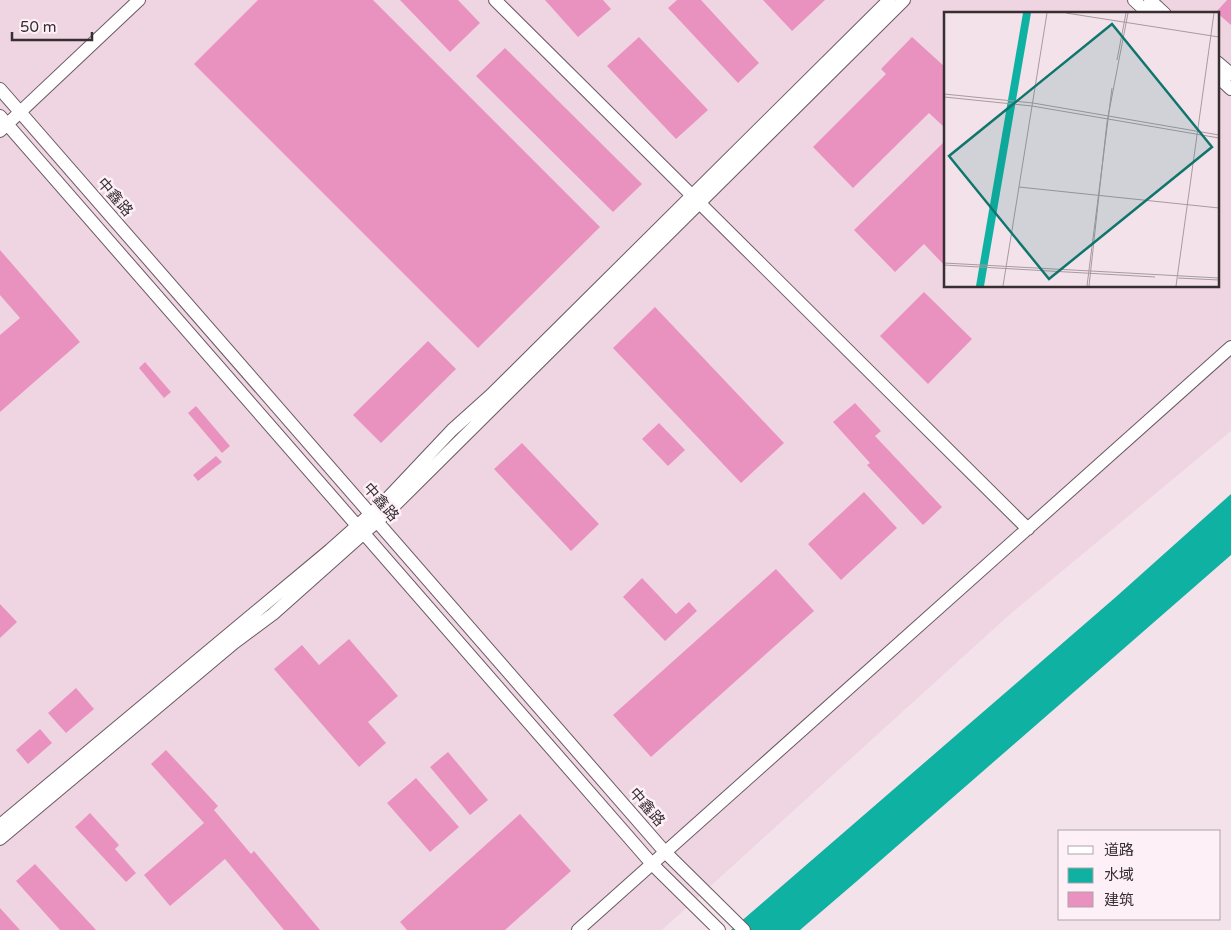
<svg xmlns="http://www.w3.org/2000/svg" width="1231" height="930" font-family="'Varela Round','Noto Sans SC',sans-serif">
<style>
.built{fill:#efd5e1;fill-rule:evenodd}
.water{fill:#0fb1a3}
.building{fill:#e992c0}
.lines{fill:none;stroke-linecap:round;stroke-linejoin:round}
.secondary-casing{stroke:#695a62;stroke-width:14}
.secondary{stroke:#fff;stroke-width:12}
.labels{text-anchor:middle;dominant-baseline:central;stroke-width:5;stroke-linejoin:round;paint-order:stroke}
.street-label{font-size:15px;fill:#362f32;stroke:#fef0f7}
.inset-road{fill:none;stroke:#a79aa0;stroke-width:1}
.view{fill:#0f766e;fill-opacity:0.15;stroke:#0f766e;stroke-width:2.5}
.inset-edge{fill:none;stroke:#362f32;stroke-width:2.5}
</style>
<rect width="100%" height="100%" fill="#f3e2ea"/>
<path class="built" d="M0,0H1231V431L1008,616L662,930H0ZM945,14H1217V286H945Z"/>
<path class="water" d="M1231,494V555L857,881L800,930H731L1117,596Z"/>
<path class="building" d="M258,0H373L600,227L478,348L194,64Z
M400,0H458L480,23L450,52Z
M545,0H603L611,9L578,37Z
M677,0H701L759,63L738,83L668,8Z
M763,0H825L792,31Z
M1227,0H1231V25L1216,12Z
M639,37L708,110L676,139L607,66Z
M912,37L945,67V128L929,113L853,188L813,147L886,74L881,69Z
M505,48L642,184L613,212L476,76Z
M945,141V266L924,244L895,272L854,230Z
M0,250L80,342L0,412V335L20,318L0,295Z
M924,292L972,339L928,384L880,336Z
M655,307L784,443L741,483L613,348Z
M428,341L456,369L381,443L353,415Z
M145,362L171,392L164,398L139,368Z
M855,403L881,431L875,436L942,507L923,525L867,465L870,463L833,422Z
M196,406L230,446L222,453L188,413Z
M659,423L685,450L668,466L642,439Z
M522,443L599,524L571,551L494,469Z
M216,456L222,462L198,481L193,475Z
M864,492L897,528L841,580L808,544Z
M776,569L814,611L651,757L613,715Z
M642,578L676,614L689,602L697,611L665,641L623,597Z
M0,604L17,622L0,638Z
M349,639L398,696L368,722L386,743L359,767L274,669L302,645L319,665Z
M76,688L94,709L66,733L48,713Z
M40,729L52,743L28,764L16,750Z
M166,750L218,806L214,810L251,854L254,851L320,930H284L225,859L170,906L144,875L204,823L151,764Z
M448,752L488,800L470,815L430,767Z
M416,778L459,827L430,852L387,803Z
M90,813L119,845L115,849L136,873L126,882L75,827Z
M520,814L571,871L505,930H407L400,922Z
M35,864L96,930H60L16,881Z
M0,908L20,930H0Z"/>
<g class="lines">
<defs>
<path id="secondary" d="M495,0L1028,529
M1134,0L1149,14
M1150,0L1165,14
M1217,62L1231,74
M1217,76L1231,89
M0,89L665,852L744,930
M0,116L652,864L719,930
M0,131L139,0
M0,825L330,550L385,501L452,430L491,395L889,0
M0,839L234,643L273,614L392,508L904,0
M578,930L1231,347"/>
</defs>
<use href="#secondary" class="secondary-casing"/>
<use href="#secondary" class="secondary"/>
</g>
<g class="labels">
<g class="street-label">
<text transform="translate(115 197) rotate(49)">中鑫路</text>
<text transform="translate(381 502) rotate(49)">中鑫路</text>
<text transform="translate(647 807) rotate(49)">中鑫路</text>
</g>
</g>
<g transform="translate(944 12)">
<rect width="275" height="275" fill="#f3e2ea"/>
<path d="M79,1H87L40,274H32Z" fill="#0fb1a3"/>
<path class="inset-road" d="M122,1L275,25M173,48L182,1M0,82L89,91L275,123M0,85L88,94L275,126M75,175L275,196M0,251L275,266M0,253L211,265M234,266L275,268M59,274L103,1M143,274L168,76M145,274L163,110L184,1M232,274L270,1"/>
<path class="view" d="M168,12L268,135L105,267L5,144Z"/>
<rect width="275" height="275" class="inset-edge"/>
</g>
<rect x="1058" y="830" width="162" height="90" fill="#fef0f7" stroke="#aea3a8"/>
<rect x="1068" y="846" width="25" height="8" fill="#ffffff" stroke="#aea3a8"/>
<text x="1104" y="855" font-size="15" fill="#362f32">道路</text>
<rect x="1068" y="868" width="25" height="15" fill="#0fb1a3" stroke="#aea3a8"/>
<text x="1104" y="880" font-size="15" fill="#362f32">水域</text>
<rect x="1068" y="892" width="25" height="15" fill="#e992c0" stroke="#aea3a8"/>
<text x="1104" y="905" font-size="15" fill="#362f32">建筑</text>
<path d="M12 32v8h80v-8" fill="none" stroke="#362f32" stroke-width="2.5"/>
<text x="20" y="32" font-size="15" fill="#362f32" stroke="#fef0f7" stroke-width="4" paint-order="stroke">50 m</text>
</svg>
